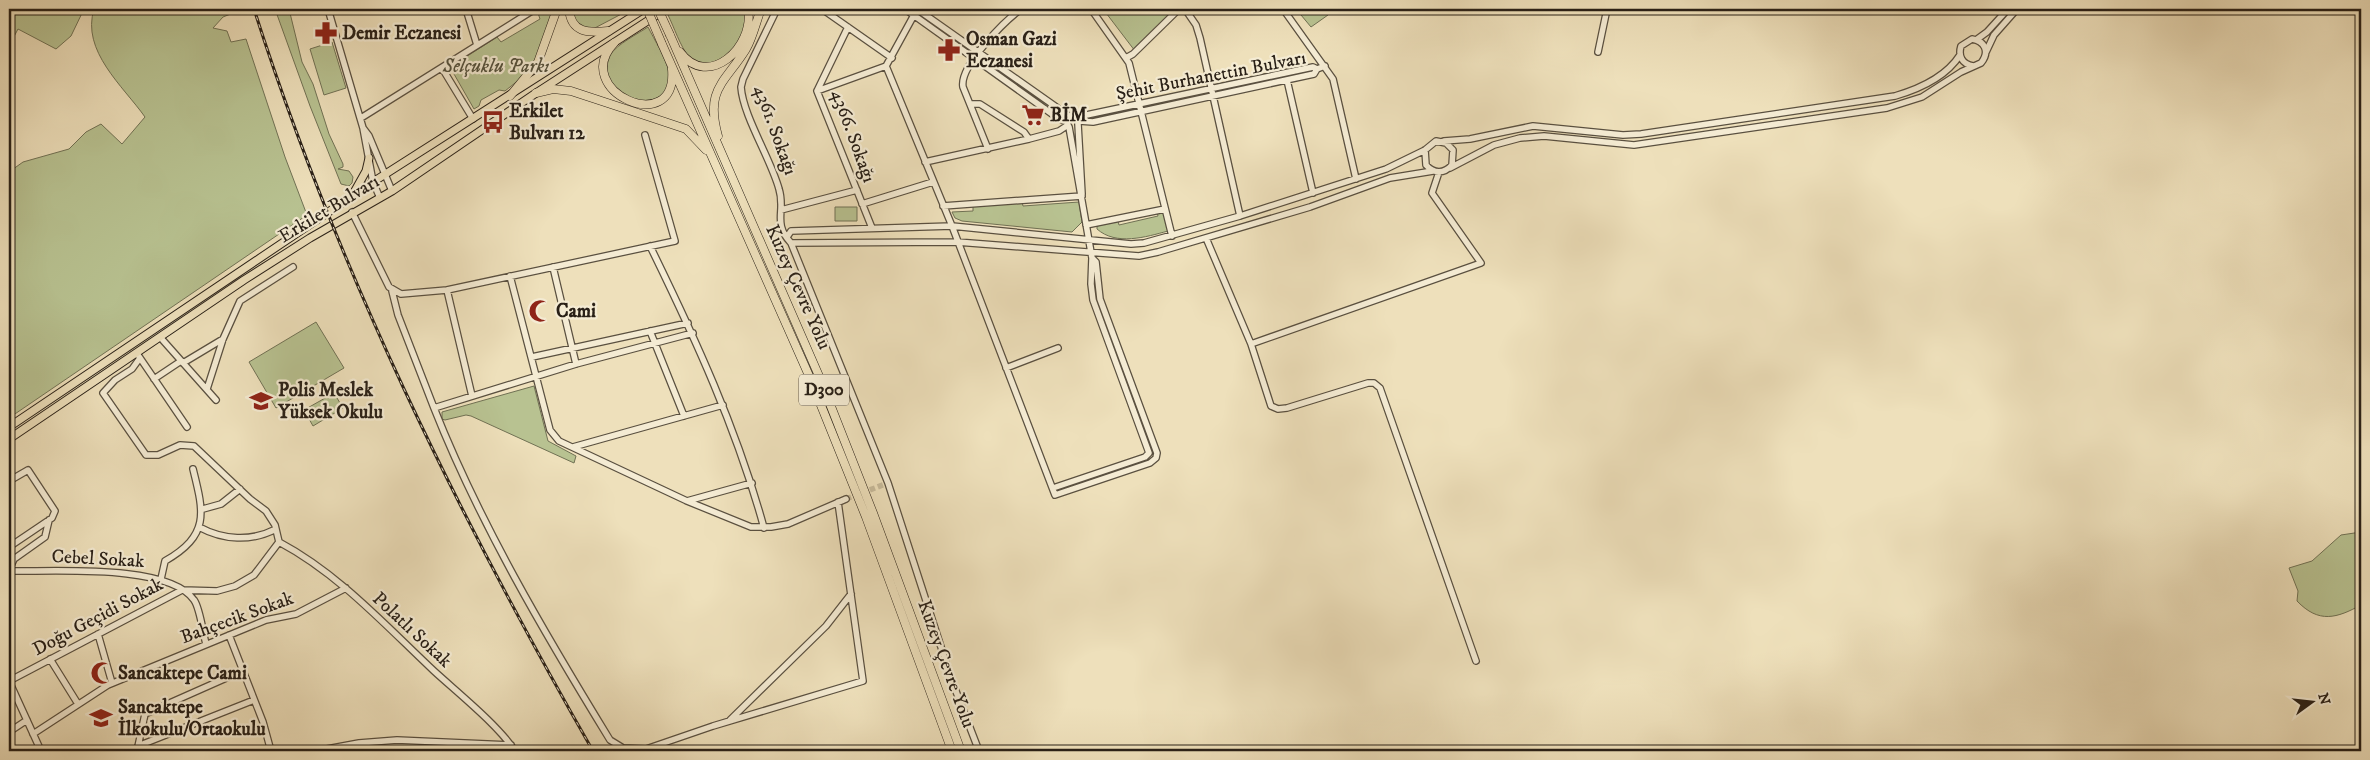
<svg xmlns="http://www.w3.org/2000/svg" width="2370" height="760" font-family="'IM FELL DW Pica',serif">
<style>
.green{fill:#b8c291;stroke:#707154}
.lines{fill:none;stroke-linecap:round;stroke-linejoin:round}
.minor-tunnel{stroke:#c7ba9a;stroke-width:5.5;stroke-dasharray:5.5 3;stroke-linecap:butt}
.minor-casing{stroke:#5a5040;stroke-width:8}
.major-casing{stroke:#292017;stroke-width:9}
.highway-casing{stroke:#292017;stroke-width:9}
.minor{stroke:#f4ebd3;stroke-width:5.5}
.major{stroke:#eee0bb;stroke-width:7}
.highway{stroke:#eee0bb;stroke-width:8}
.rail-casing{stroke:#292017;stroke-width:3}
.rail{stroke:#f4ebd3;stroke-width:1;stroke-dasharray:4;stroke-linecap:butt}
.highway-bridge-casing{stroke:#292017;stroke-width:9;stroke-linecap:butt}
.highway-bridge{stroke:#eee0bb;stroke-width:8}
.labels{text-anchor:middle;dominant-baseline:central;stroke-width:4.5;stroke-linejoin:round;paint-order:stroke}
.shield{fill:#f4ebd3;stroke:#665d4f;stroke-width:1}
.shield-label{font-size:18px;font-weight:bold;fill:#292017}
.poi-label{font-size:19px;font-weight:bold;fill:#292017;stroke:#f4ebd3;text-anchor:start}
.park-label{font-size:19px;font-style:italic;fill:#54513c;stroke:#f4ebd3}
.street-label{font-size:19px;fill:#292017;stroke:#f4ebd3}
</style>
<rect width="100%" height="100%" fill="#eee0bb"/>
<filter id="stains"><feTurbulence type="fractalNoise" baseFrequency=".004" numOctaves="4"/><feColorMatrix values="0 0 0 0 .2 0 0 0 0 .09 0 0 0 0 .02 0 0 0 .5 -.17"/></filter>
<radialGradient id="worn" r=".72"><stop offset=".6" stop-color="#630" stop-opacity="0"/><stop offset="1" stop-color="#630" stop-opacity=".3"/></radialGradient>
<path class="green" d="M9,9H84L71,36L56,49L18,29L9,46Z
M94,9H237L238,11L223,17L213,28L227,31L231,42L246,39L285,157L307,215L9,418V172L23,162L69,149L86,132L101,124L122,144L145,117C123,86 81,51 94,9Z
M275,9H289L302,62L313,84L329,134L343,164V167L338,169L349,171L353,177L352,183L349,186L341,184L310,106Z
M544,9H553L538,56L520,79L505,91L499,90L481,100L479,106L474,109L450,67L497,37L501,42L540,19L538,13Z
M571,9H631L591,30L577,25Z
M678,9H745C745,15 746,22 745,28C741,48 708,77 689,57C680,46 674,27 668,15Z
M1103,9H1175L1135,51Z
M1296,9H1325L1328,15L1311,27Z
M648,27C654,39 667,60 669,73C674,123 588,97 611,54C616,45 639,33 648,27Z
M332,42L346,88L324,95L310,49Z
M1022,202L1023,206L1079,202L1082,222L1072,232L962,221L955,218L952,212L973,211V206Z
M835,207H857V221H835Z
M1167,210L1168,231C1146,237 1116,246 1097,229V226L1118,221L1119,225L1158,216L1157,212Z
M316,322L344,368L276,408L249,362Z
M534,386L548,441L576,456L574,463L471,416L466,415L445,420L442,419V412Z
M334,393L343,408L313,426L304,410Z
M2361,532V605C2337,618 2319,624 2297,601L2298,591L2289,568L2312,561L2341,535Z"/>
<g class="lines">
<path class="minor-tunnel" d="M846,499L888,483"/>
<defs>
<path id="minor" d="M328,9L363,128L373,182L380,198
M466,9L477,45
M520,9L523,16
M777,9L743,79L741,87C743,116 771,159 779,189C786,211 772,223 791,243L957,242L1139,256L1158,252L1310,207L1390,178L1433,171
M822,9L892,58
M905,9L1059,119L1066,121
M917,9L1069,116
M1091,9L1129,63L1172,236
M1185,9L1196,25L1200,38L1240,216
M1283,9L1333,79L1356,179
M848,27L817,91L872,228
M1976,40L1987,32L2008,9
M1598,52L1607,9
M1986,52L1994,35L2017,9
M1126,58L1133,54L1179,9
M886,66L952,226L1055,495L1150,463L1156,458L1157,453L1100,299L1096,262L1092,258L1069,127
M442,68L473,119
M1287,80L1313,193
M817,91L886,66L914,15L913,9
M970,104H980L1024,132L1029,139
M1077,117L1313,67L1317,69
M361,118L535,9
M1079,121L1093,122L1314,74L1317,69L1325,66
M1078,124L1082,194
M363,128L369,136L392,191
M1444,141L1470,139L1533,126L1623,135L1641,134L1895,96C1919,89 1946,77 1960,55
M988,149L963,87C959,66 1005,21 1021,9
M925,162L1029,139L1059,131L1068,125
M1450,168L1494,145L1520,138L1544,136L1634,145L1887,108L1922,97L1961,72L1981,63C1990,52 1985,41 1972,39L1961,46C1958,56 1962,64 1973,66
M862,204L933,182
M943,206L1082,196
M781,210L857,190
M352,212L389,287L401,294L447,290L675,241L645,135
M1086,225L1165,209
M787,237L791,231L952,226L1131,244L1144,243L1240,216L1386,169L1425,150L1436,141L1446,143L1453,150L1452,165C1444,174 1434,174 1426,165L1425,150
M1206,238L1251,344L1271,406L1278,409L1287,408L1368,383H1374L1380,388L1476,661
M791,243L888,483L952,681L979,751
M650,246C695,338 737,429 764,528
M553,267L576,364
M510,276L550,430L559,441L687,501L751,527H771L788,524L846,499
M447,290L472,396
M392,291L398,315L434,408L576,364L693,333
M650,331L684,416
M160,337L216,400
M1251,344L1481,263L1432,193L1439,172
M138,355L187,427
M532,357L688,323
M183,363L223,339
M1006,368L1058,348
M154,379L181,361
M207,389L223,339L240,301L293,267
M434,408C480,524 545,634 610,740L623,748L646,749L713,726L863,681L838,502
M573,447L723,405
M9,481L28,470L55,511L52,518L9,547
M1053,488L1145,457L1149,453L1093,300L1091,284L1092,258
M687,501L752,483
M203,509L221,504L240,489
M199,527C223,540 251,542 276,529
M279,542C339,574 385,625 434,671C458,693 498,725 515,751
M9,570L14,559L45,537L49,520
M9,571C50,572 169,563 194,600C200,608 203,633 206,644
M161,579L165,561C210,535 204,513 193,469
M98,634L112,683
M229,635L263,722L271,751
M50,659L78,704
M9,681L182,590L217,591L235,586L254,575L279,542L275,525L266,511L250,499L194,446L180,445L158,455H146L103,393L115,380L132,369L140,358
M9,681L41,751
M730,720L826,626L851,594
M9,732L27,720
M33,734L108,685L266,620L296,614L346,588
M138,746L254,700
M137,751L145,714L242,671
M316,751L359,743L397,740L511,745"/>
<path id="major" d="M352,196L366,171L369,158
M9,427L373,182L644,9
M9,439L244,280L310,238L392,191L536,93L666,9"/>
<path id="highway" d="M569,9C571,33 588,33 608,31
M670,35L819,376L873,513L961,751
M614,43C569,91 678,139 672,69
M662,44L810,378L866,517L952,751
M680,52C708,90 755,47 748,9
M536,93L553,89L571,91L644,115L686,129L706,150
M510,96L538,62L557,9
M718,136C705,89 724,84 746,49C753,37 756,22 761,9"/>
</defs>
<use href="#minor" class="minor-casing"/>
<use href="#major" class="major-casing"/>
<use href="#highway" class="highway-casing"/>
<use href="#minor" class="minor"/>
<use href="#major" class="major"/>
<use href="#highway" class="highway"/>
<defs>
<path id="rail" d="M254,9C337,269 458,515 593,751"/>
</defs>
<use href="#rail" class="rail-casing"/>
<use href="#rail" class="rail"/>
<defs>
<path id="highway-bridge" d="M647,9L662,44
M658,9L670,35"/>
</defs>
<use href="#highway-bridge" class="highway-bridge-casing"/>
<use href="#highway-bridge" class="highway-bridge"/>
</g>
<defs>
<symbol id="pharmacy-bare" viewBox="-9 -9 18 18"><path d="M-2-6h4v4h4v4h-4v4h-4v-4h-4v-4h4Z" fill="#8f2418" stroke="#f4ebd3" stroke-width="2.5" paint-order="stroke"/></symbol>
<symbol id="supermarket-bare" viewBox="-9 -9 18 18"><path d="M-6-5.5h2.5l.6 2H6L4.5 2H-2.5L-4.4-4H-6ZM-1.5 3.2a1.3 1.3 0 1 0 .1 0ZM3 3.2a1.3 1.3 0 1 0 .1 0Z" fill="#8f2418" stroke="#f4ebd3" stroke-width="2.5" paint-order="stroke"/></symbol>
<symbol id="bus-bare" viewBox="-9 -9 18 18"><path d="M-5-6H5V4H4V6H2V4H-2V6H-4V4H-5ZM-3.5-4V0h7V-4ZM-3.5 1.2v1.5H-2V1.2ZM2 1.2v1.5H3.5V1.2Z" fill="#8f2418" stroke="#f4ebd3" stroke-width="2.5" paint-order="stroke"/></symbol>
<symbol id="mosque-bare" viewBox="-9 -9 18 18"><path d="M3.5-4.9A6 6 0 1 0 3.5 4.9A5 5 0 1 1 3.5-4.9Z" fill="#8f2418" stroke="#f4ebd3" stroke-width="2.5" paint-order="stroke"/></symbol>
<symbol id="school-bare" viewBox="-9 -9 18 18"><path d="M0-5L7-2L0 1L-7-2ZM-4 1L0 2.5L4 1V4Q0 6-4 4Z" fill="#8f2418" stroke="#f4ebd3" stroke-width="2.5" paint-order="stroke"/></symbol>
</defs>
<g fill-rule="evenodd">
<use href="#pharmacy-bare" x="310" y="17" width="32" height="32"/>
<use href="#pharmacy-bare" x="933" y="34" width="32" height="32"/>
<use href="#supermarket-bare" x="1017" y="99" width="32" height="32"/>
<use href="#bus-bare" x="477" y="106" width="32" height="32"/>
<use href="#mosque-bare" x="524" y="295" width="32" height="32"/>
<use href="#school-bare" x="245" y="385" width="32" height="32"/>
<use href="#mosque-bare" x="86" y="657" width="32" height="32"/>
<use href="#school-bare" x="85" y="702" width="32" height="32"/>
</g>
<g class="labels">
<rect class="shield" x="799" y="374.5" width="50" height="31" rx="4"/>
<g class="shield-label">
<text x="824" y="390">D300</text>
</g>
<g class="poi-label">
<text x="342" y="33">Demir Eczanesi</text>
<text x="966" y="39">Osman Gazi<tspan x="966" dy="22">Eczanesi</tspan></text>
<text x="509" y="111">Erkilet<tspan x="509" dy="22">Bulvarı 12</tspan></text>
<text x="1050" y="115">BİM</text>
<text x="556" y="311">Cami</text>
<text x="278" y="390">Polis Meslek<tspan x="278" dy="22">Yüksek Okulu</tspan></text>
<text x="118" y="673">Sancaktepe Cami</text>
<text x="118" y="707">Sancaktepe<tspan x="118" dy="22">İlkokulu/Ortaokulu</tspan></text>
</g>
<g class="park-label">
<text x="496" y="66">Selçuklu Parkı</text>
</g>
<g class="street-label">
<text transform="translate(1211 76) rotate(-11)">Şehit Burhanettin Bulvarı</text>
<text transform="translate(775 130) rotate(70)">4361. Sokağı</text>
<text transform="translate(853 136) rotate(70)">4366. Sokağı</text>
<text transform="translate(329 209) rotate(-31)">Erkilet Bulvarı</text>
<text transform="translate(798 287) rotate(66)">Kuzey Çevre Yolu</text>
<text transform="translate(98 559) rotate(3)">Cebel Sokak</text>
<text transform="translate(98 617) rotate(-28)">Doğu Geçidi Sokak</text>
<text transform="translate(237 618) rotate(-20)">Bahçecik Sokak</text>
<text transform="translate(412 630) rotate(43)">Polatlı Sokak</text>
<text transform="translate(946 664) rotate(70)">Kuzey Çevre Yolu</text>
</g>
</g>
<rect width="2370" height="760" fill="none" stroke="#eee0bb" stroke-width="30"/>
<rect x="10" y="10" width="2350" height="740" fill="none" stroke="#292017" stroke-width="2.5"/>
<rect x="15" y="15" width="2340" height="730" fill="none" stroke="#292017"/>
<g transform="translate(2312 702) rotate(75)" stroke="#f4ebd3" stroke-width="4" paint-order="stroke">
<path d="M0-4L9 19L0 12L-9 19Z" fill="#292017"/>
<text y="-8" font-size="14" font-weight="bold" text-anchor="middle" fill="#292017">N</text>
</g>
<rect width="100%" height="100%" filter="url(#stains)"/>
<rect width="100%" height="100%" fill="url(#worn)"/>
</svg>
